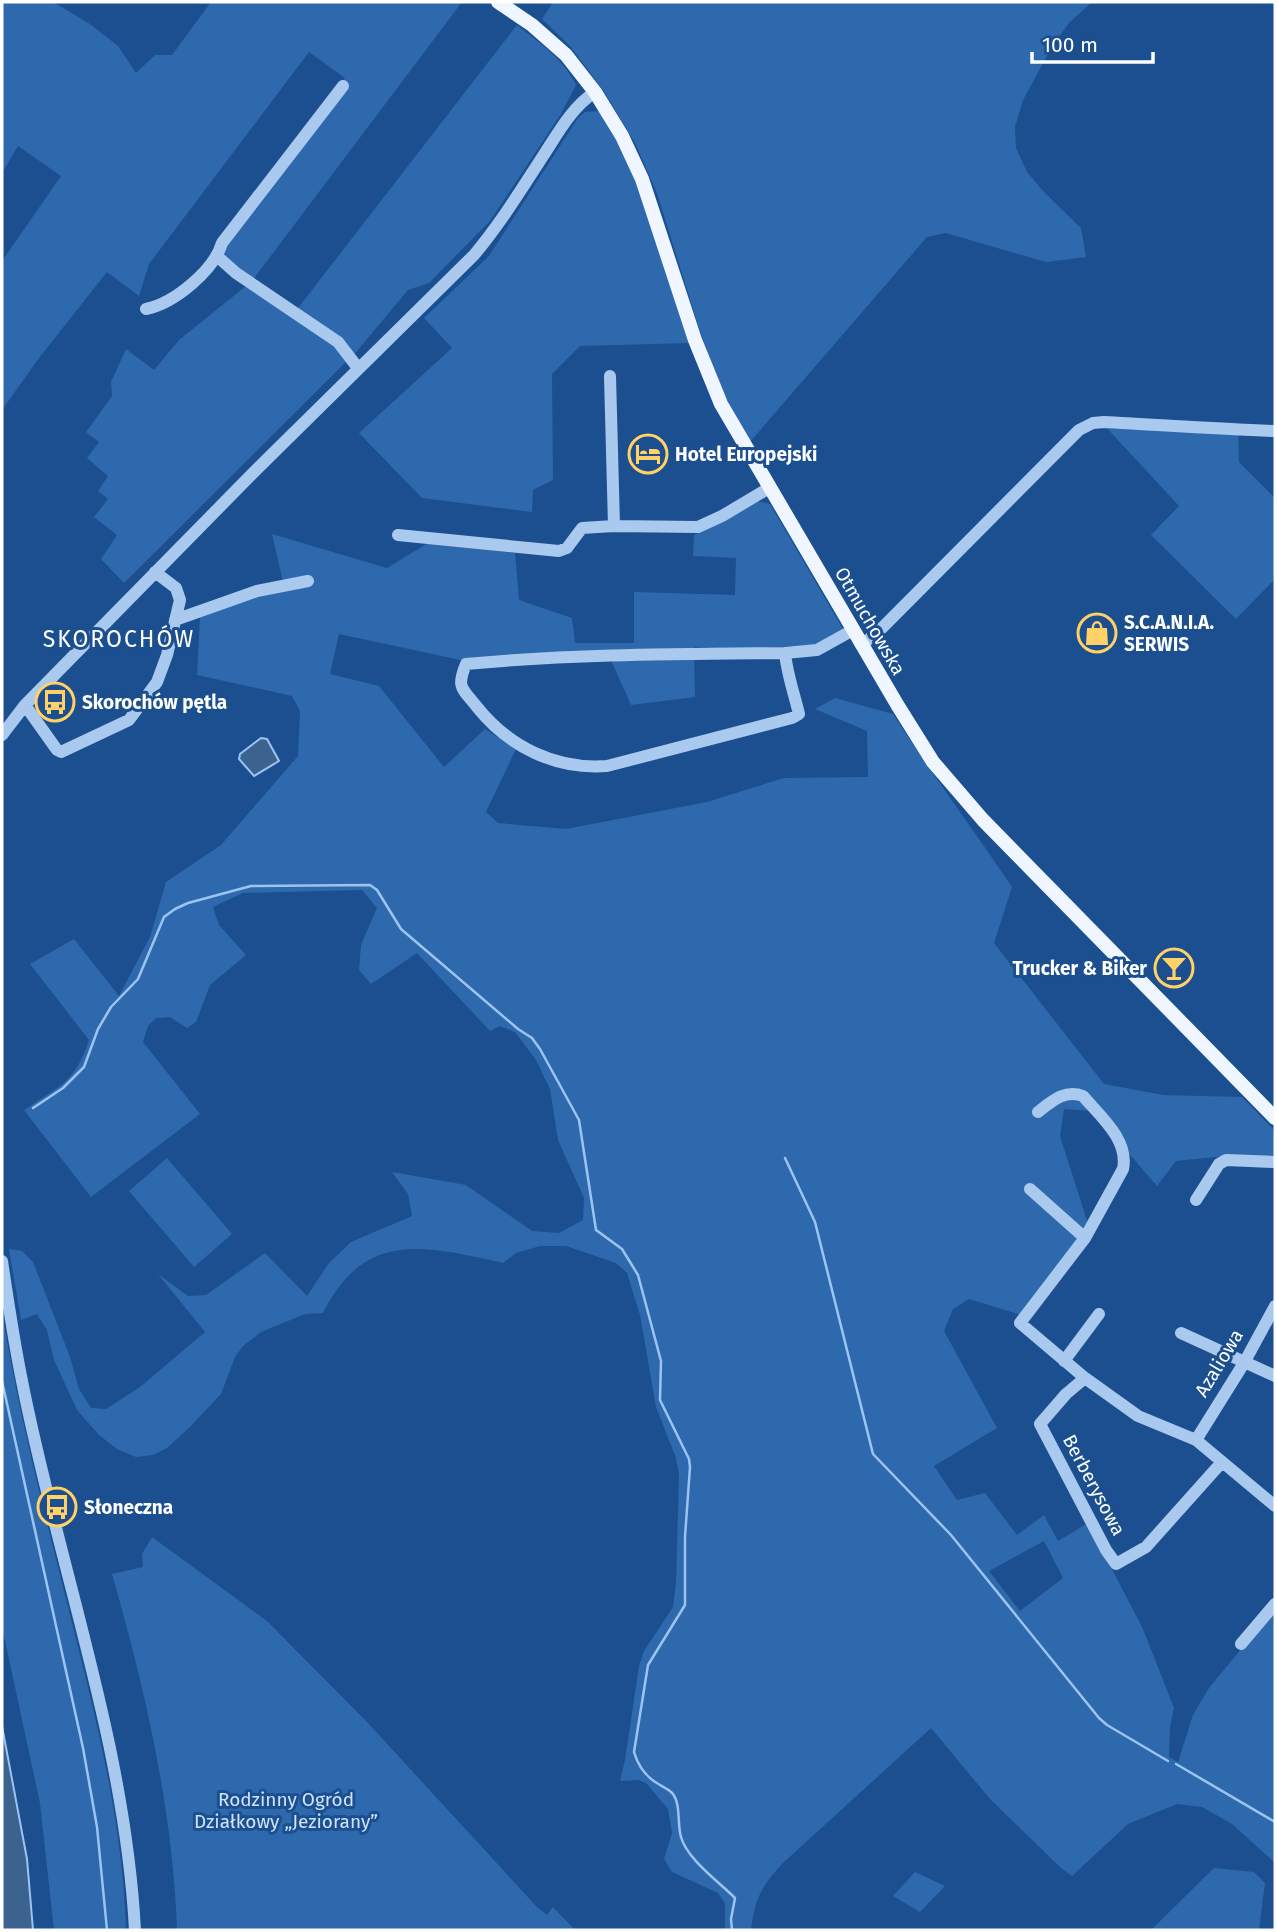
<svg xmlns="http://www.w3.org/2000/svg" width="1277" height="1932" font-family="'Fira Sans',sans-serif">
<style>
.green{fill:#2e69ad;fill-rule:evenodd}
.water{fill:#3c6290;stroke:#9cc4f0;stroke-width:2}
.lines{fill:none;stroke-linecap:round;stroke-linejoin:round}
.stream{stroke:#9cc4f0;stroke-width:2.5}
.minor{stroke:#a9c9ee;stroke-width:12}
.major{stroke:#f0f6ff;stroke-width:14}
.labels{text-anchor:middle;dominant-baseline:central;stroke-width:6;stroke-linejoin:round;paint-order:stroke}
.poi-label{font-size:19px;font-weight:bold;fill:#fff;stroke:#1b4f8f;text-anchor:start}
.street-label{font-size:19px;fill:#fff;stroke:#1b4f8f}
.park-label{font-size:19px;fill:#cfe3fa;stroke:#1b4f8f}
.quarter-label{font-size:23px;letter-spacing:2px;fill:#fff;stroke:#1b4f8f}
</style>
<rect width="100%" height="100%" fill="#1b4f8f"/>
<path class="green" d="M2,2H53L90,24L118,46L136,73L155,55H172L211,2H462L252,281L295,312L517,25C538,42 564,59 576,85L561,114L490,221L429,283L408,290L357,351L124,583L101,559L117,535L94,517L108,499L98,491L108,476L87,458L99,442L86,432L112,396L111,382L126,349L154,370L179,340L251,282L214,253L345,78L309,52L149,264L139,296L107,272L39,358L2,410V261L61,176L18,146L2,173Z
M553,2H1092L1069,23L1053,45L1023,100L1015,127L1016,148L1027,172L1044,192L1081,228L1086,257L1046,262L946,233L927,237L750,442L723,395L698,325L657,193L635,143L603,90L570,46L542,19Z
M600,111L605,116L636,175L690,343L580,346L552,374L553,480L533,490L532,512L422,498L359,433L452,348L424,318L489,256L578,118L585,112Z
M1140,418L1238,423L1239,462L1275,498V579L1236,619L1151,535L1179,506L1104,425Z
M757,501L770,504L843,629L817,645L736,649L694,647L695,697L631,705L607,651L465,661L339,634L330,674L379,686L444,767L485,729L516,749L486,812L498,823L566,829L707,802L784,778L868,777L867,731L815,709L835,698L893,714C931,773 973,829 1012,887L994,943L1104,1084L1163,1095L1242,1097L1275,1131V1158L1225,1156L1176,1161L1157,1186L1092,1111L1064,1109L1060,1136L1089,1227L1021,1315L969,1299L953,1309L944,1331L997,1428L934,1466L957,1500L985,1493L1017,1535L1044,1515L1058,1541L1088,1523L1143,1629L1174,1708L1170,1727L1169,1757L1178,1762L1193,1715L1209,1688L1275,1608V1863L1232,1824L1202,1807L1177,1804L1128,1824L1072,1876L1061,1868L990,1799L931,1728L783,1863C761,1887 755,1898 751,1930H725V1903L718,1893L672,1872L664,1859L672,1833L668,1809L647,1784L639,1780L620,1781L625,1760L639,1666L644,1651L673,1607L676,1583L679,1475L676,1458L656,1407L640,1315L627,1273L616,1263L566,1246H540L516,1253L503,1263C425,1246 365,1229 323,1313L305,1314L261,1332L243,1346L235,1357L221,1394L189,1428L167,1448L153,1455L136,1457L117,1449L99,1435L77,1410L54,1360L47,1330L37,1314L21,1320L9,1249L22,1251L33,1262L70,1357L79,1389L91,1408L106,1409L140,1387L205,1332L158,1274L188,1296L206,1295L265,1253L307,1296L329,1263L351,1242L412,1216L408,1194L392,1172L466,1185L532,1231L559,1233L583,1220L584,1198L558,1140L550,1089L536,1060L515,1032L500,1026L490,1031L417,953L371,984L359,970L361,945L377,908L362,890L243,893L213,907L219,925L246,955L210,985L196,1022L187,1028L170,1017L156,1018L148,1026L143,1042L200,1114L91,1197L24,1110C58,1087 76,1082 89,1040L30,964L74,939L119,996L150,937L166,882L221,845L298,756L300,711L292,696L197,675L200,617L284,586L272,534L387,568L428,543L515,553L519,600L572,618L575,643H634V592L735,595L736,558L693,556L694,535L728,519ZM1044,1541L1063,1578L1020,1611L989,1571Z
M167,1158L232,1234L194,1267L129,1191Z
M2,1311C19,1418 47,1522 73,1627C98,1726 123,1827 126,1930H54L40,1803L2,1627Z
M152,1537L267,1621L368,1723L537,1907L547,1915L553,1907L575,1930H177C173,1810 145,1689 112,1574L143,1567L142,1554Z
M1214,1868L1254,1872L1265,1883L1259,1930H1151Z
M915,1872L945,1886L920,1912L893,1896Z"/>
<path class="water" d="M261,738L267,739L279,761L254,776L239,759L240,754Z
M2,1726L27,1859L33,1930H2Z"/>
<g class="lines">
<path class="stream" d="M33,1108L63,1088L84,1067L98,1029L111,1007L138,979L164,917L175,909L188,903L251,886L370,885L377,890L401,929L518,1029L532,1038L540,1049L579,1120L596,1230L622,1249L638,1275L661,1361L660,1400L689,1459L690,1467L685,1537V1605L648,1665L634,1752C638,1766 647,1778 660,1785C665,1788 670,1790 673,1794C681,1805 677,1824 681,1837C687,1859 719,1882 735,1898L731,1919L732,1930
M785,1158L815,1222L873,1454L951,1535L1099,1718L1107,1725L1168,1761
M2,1381L83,1748L97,1827L107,1930
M1176,1764L1275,1822"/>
<path class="minor" d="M218,257L236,273L338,342L358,368
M146,309C175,303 214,270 222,243L343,86
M614,526L698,527L722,516L769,488
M398,535L559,551L567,548L582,528L614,526L610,376
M175,620L257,591L308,581
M861,645L877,633L1079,430L1093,423L1104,422C1161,425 1219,429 1275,431
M785,653C679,654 572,654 466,664C456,688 462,688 477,707C509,747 556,770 607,766L792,718L799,714C794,693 787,674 785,653L817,650L853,630
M25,705L57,750L61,752L129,720L157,682L167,655L180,600L176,588L155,572
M2,735L25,705L253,473L474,255C500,224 521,190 543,156C558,133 572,107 595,92
M1038,1112C1052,1101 1065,1089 1083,1096C1101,1117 1129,1140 1123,1169L1085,1238L1020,1323L1085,1378L1138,1416L1196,1440L1275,1506
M1030,1189L1085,1238
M1196,1200L1219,1164L1226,1160L1275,1162
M2,1261C8,1301 14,1342 22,1381C58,1565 125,1742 135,1930
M1181,1333L1275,1376
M1064,1361L1099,1314
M1085,1378L1066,1394L1040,1424L1106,1550L1116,1564L1146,1547L1222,1462
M1196,1440L1244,1363L1275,1306
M1241,1644L1275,1604"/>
<path class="major" d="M498,2L532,25L566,55L595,92L622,136L642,179L695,340L721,404L898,706L933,762L983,820L1275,1118"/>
</g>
<defs>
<symbol id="hotel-ring" viewBox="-11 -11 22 22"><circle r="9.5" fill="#1b4f8f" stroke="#ffd166" stroke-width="1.5"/><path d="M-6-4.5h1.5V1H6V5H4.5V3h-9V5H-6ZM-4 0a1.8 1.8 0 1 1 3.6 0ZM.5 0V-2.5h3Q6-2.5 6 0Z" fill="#ffd166"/></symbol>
<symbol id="shop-ring" viewBox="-11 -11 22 22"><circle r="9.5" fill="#1b4f8f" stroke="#ffd166" stroke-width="1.5"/><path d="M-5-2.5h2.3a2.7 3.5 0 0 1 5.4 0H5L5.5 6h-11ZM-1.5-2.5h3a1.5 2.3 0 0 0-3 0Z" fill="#ffd166"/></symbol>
<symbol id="bus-ring" viewBox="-11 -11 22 22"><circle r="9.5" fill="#1b4f8f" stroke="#ffd166" stroke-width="1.5"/><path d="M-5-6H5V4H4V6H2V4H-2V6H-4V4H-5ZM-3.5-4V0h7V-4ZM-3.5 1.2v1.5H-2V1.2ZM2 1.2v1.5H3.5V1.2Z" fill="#ffd166"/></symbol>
<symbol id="bar-ring" viewBox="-11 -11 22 22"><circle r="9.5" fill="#1b4f8f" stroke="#ffd166" stroke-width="1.5"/><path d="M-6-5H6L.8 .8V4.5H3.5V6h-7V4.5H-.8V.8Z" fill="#ffd166"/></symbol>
</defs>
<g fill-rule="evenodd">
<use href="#hotel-ring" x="626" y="432" width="44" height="44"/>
<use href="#shop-ring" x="1075" y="611" width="44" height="44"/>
<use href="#bus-ring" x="33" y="680" width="44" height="44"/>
<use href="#bar-ring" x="1152" y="946" width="44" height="44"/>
<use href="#bus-ring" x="35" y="1485" width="44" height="44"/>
</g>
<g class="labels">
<g class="poi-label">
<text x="675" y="454">Hotel Europejski</text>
<text x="1124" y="622">S.C.A.N.I.A.<tspan x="1124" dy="22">SERWIS</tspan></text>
<text x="82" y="702">Skorochów pętla</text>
<text x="1147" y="968" text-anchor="end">Trucker &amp; Biker</text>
<text x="84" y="1507">Słoneczna</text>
</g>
<g class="street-label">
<text transform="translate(870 621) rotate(60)">Otmuchowska</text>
<text transform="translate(1219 1363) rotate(-59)">Azaliowa</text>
<text transform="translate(1094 1485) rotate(62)">Berberysowa</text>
</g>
<g class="park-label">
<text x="286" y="1799">Rodzinny Ogród<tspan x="286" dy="22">Działkowy „Jeziorany”</tspan></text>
</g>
<g class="quarter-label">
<text x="119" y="639">SKOROCHÓW</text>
</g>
</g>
<rect width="1277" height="1932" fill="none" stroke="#ffffff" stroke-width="7"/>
<path d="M1032 52v10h121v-10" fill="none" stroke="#ffffff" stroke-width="3.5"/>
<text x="1042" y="52" font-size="21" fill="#ffffff" stroke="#1b4f8f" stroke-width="5" paint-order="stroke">100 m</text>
</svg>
